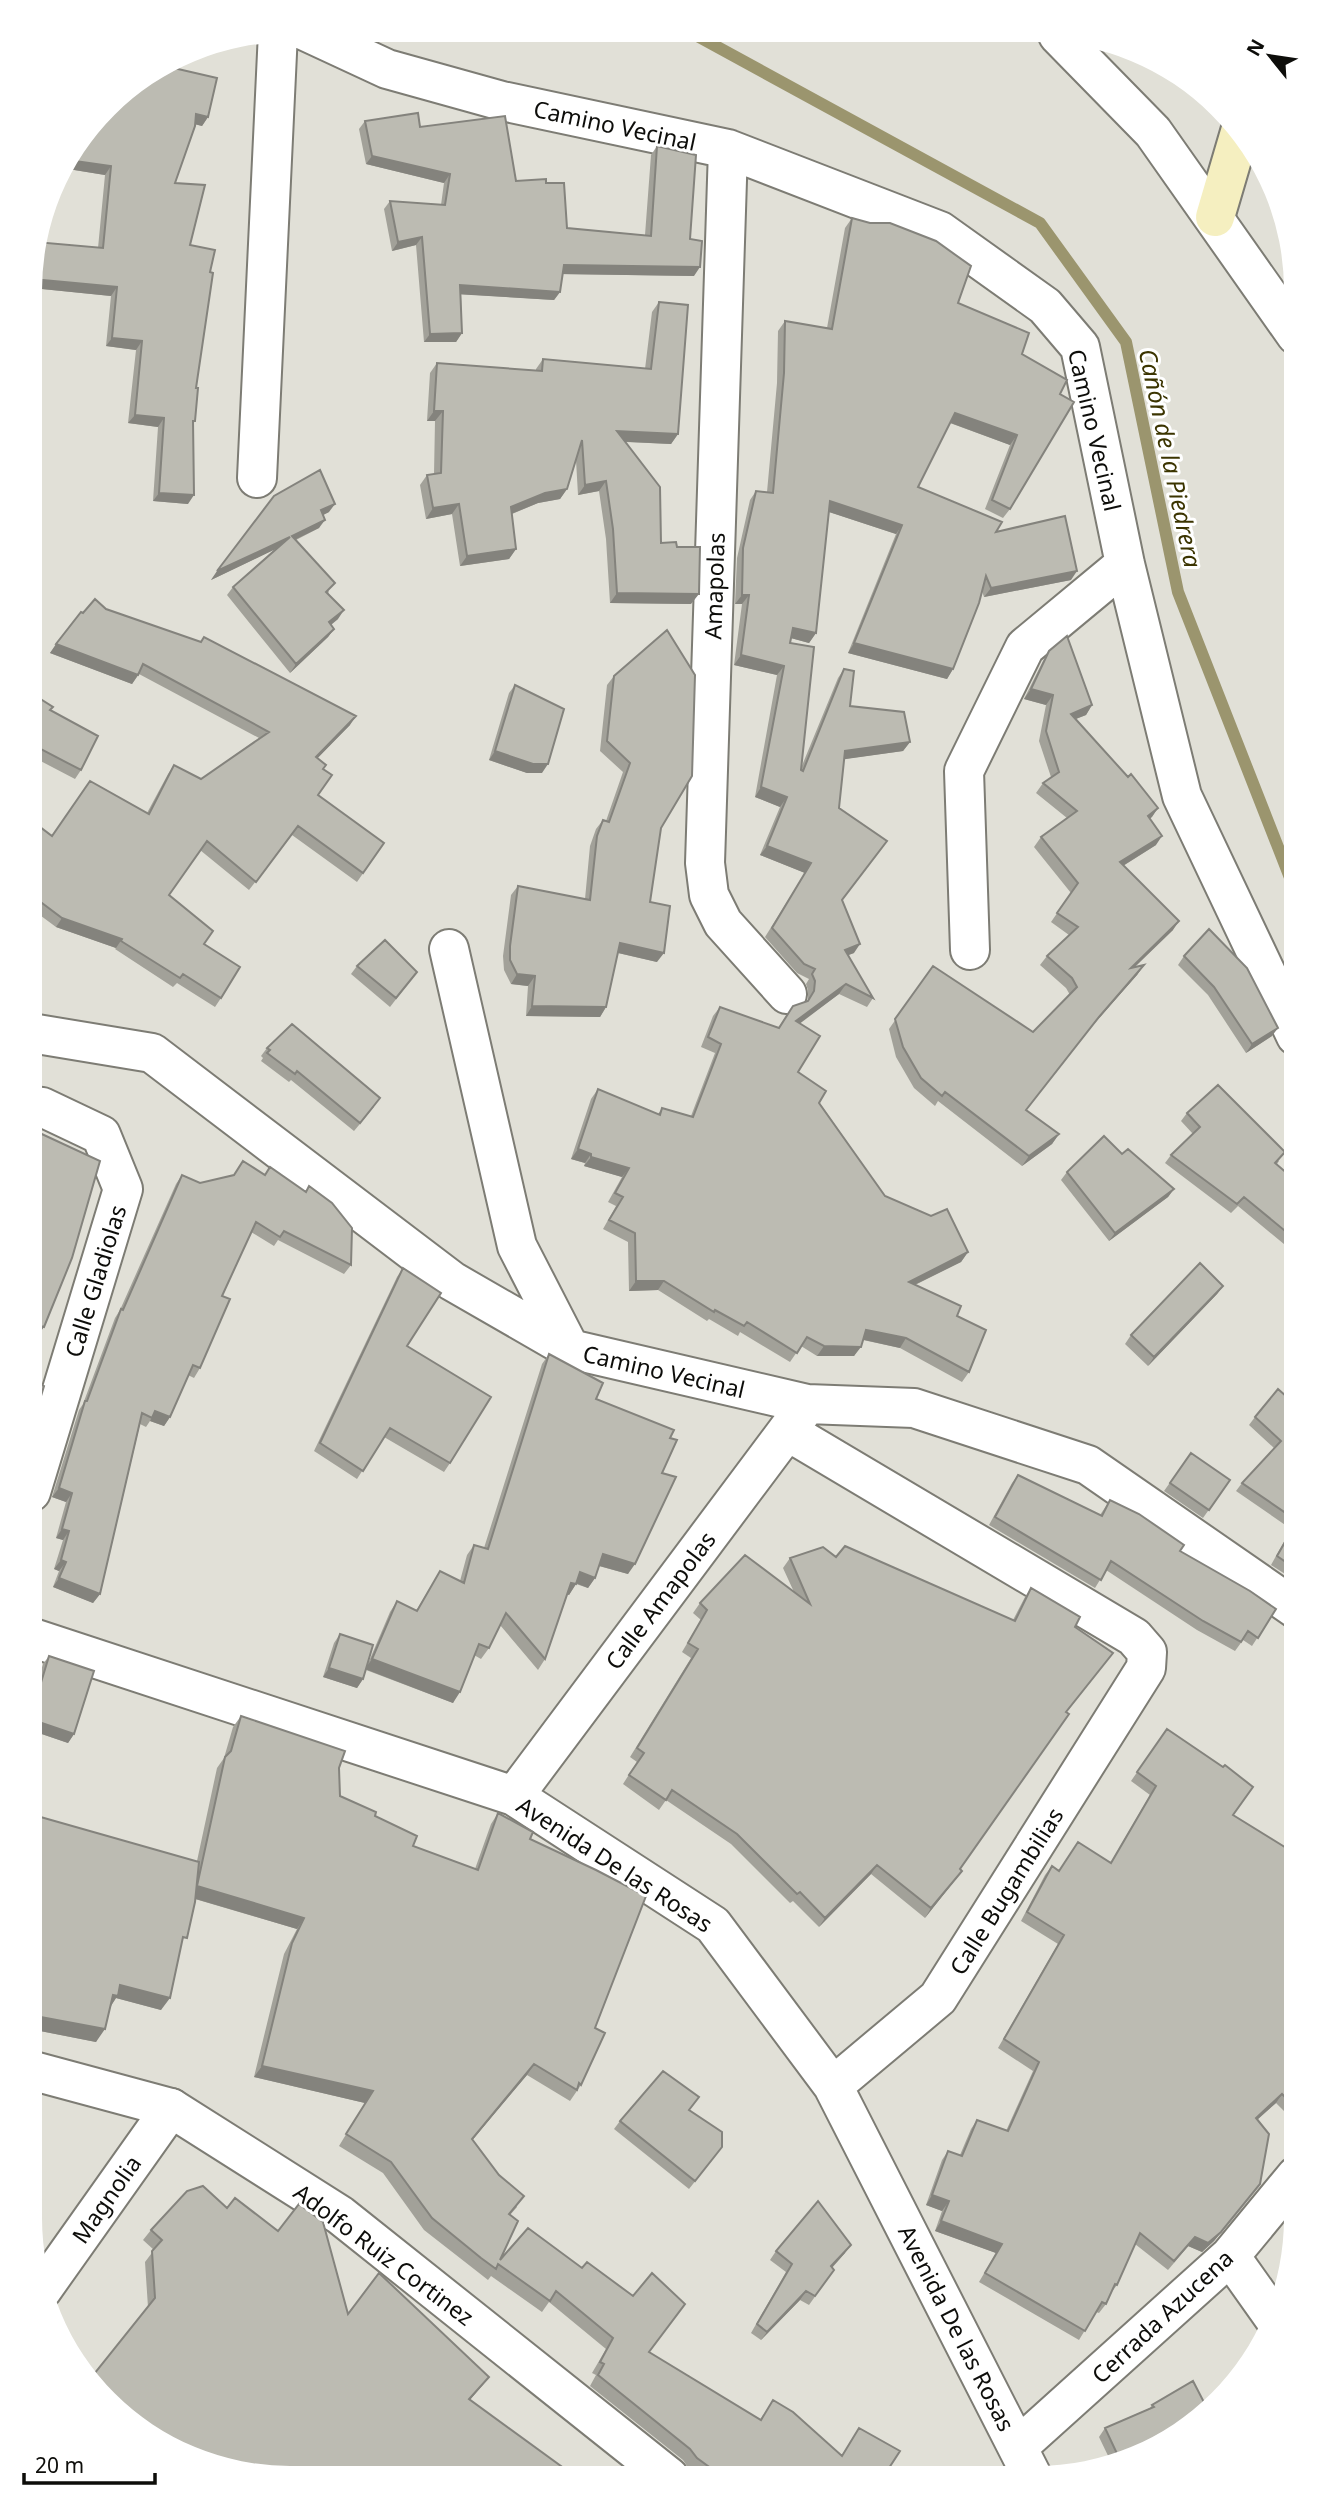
<svg xmlns="http://www.w3.org/2000/svg" width="1326" height="2508" font-family="'Noto Sans',sans-serif">
<style>
.lines{fill:none;stroke-linecap:round;stroke-linejoin:round}
.stream{stroke:#9b956e;stroke-width:12}
.minor-casing{stroke:#7d7c74;stroke-width:42}
.tertiary-casing{stroke:#7d7c74;stroke-width:42}
.secondary-casing{stroke:#7d7c74;stroke-width:42}
.minor{stroke:#fff;stroke-width:38}
.tertiary{stroke:#fff;stroke-width:38}
.secondary{stroke:#f5efc0;stroke-width:38}
.wall{fill:#a2a199}
.shaded-wall{fill:#84837d}
.building{fill:#bcbbb2;stroke:#84837d;stroke-width:2}
.labels{text-anchor:middle;dominant-baseline:central;stroke-width:6;stroke-linejoin:round;paint-order:stroke}
.street-label{font-size:23px;fill:#0d0d0a;stroke:#fff}
.water-label{font-size:24px;font-style:italic;fill:#3b3400;stroke:#fff}
</style>
<rect width="100%" height="100%" fill="#e1e0d7"/>
<g class="lines">
<path class="stream" d="M690,32L1040,223L1126,342L1178,592L1296,893"/>
<defs>
<path id="minor" d="M303,30L387,69L502,101L728,149L940,231L1045,306L1080,347L1125,564L1182,796L1296,1036
M1058,35L1153,132L1296,335
M728,149L705,863L709,895L723,923L787,994
M257,478L278,32
M449,949L517,1246L570,1349
M970,950L964,771L1025,647L1125,564
M31,1033L152,1053L452,1281L570,1349L807,1404L914,1408L1088,1465L1296,1609
M787,1431L1134,1637L1147,1652L1146,1668L938,1998L833,2086
M31,1492L123,1189L101,1135L42,1107L31,1106
M30,1637L514,1796L713,1925L833,2086L1033,2478
M514,1796L802,1411
M1230,2256L1274,2318
M42,2290L171,2108
M1018,2447L1230,2256L1296,2176"/>
<path id="tertiary" d="M30,2070L171,2108L340,2215L669,2477"/>
<path id="secondary" d="M1215,217L1240,132"/>
</defs>
<use href="#minor" class="minor-casing"/>
<use href="#tertiary" class="tertiary-casing"/>
<use href="#secondary" class="secondary-casing"/>
<use href="#minor" class="minor"/>
<use href="#tertiary" class="tertiary"/>
<use href="#secondary" class="secondary"/>
</g>
<path class="wall" d="M118,95L208,117L202,126L195,124L175,183L190,245L210,272L196,388L195,421L193,424L188,504L153,501L158,427L128,423L136,350L106,346L111,296L32,288V257L98,248L105,175L62,168Z
M365,121L420,127L516,181L546,183L567,228L645,235L651,155L657,146L690,239L694,276L563,274L560,292L554,300L461,294L462,333L456,342H424L416,245L392,251L384,209L390,201L441,205L444,183L366,164L359,129Z
M852,218L1022,354L1060,394L1010,509L1003,518L985,509L1010,445L950,423L918,487L996,532L1071,580L984,597L982,591L953,669L947,679L848,653L896,534L829,512L816,633L809,643L791,638L790,643L801,768L838,678L844,669L850,706L910,742L903,751L844,759L839,808L842,900L854,953L848,955L873,998L867,1007L839,994L799,1023L798,1072L885,1196L968,1252L961,1262L915,1285L957,1316L969,1372L962,1382L900,1348L863,1340L854,1356H817L801,1346L790,1362L740,1332L738,1336L709,1319L707,1321L658,1290L629,1291L628,1242L603,1229L616,1206L608,1202L622,1177L584,1166L585,1163L571,1159L591,1099L598,1089L658,1114L662,1108L691,1116L715,1053L701,1047L713,1016L720,1007L778,1028L793,1006L807,1001L808,1000V990L806,984L809,979L797,973L765,937L805,873L760,855L780,807L755,797L777,675L734,665L742,604H735L737,558L750,500L756,491L767,492L777,383L778,331L785,321L827,328L845,228Z
M659,302L678,434L671,444L626,442L661,543L691,604L610,603L606,539L599,491L578,495L576,460L567,489L560,499L538,503L512,514L516,549L509,559L460,566L452,514L426,519L420,485L427,475L434,474L435,421H427L430,373L437,363L536,371V369L543,359L645,369L652,312Z
M274,496L329,512L323,515L319,528L296,540L329,592L328,593L338,619L331,625L334,629L328,637L290,673L227,595L233,587L275,549L211,580Z
M106,609L201,642L204,637L350,725L317,758L323,769L318,795L384,843L357,882L292,835L249,890L200,850L169,895L204,944L221,998L215,1007L177,983L173,987L115,949L116,948L56,927L33,910L52,836L147,813L168,774L174,765L201,779L259,738L139,674L132,684L50,653L83,613Z
M1049,651L1092,705L1086,715L1076,719L1128,777L1158,808L1150,819L1156,845L1123,866L1173,930L1135,967L1144,965L1137,975L1092,1026L1026,1110L1059,1134L1052,1144L1022,1166L938,1101L935,1106L914,1088L896,1057L889,1029L933,966L1033,1032L1070,995L1066,988L1040,965L1047,956L1069,935L1051,922L1071,893L1034,847L1041,837L1067,818L1036,793L1043,783L1051,777L1039,741L1046,705L1024,699L1043,661Z
M614,676L661,828L650,902L657,962L618,953L606,1007L600,1017L526,1016L528,986L511,984L504,970L503,956L511,895L518,886L585,899L590,846L596,829L603,820L606,821L623,772L600,751L607,685Z
M515,685L542,773H527L489,760L509,693Z
M31,693L50,710L81,770L75,779L31,756Z
M1184,956L1272,1036L1246,1053L1208,995L1178,965Z
M357,966L417,972L390,1007L351,974Z
M267,1048L374,1107L354,1131L291,1080L289,1082L261,1061L263,1058L261,1056Z
M1187,1113L1279,1161L1277,1164L1296,1181V1254L1238,1206L1231,1213L1165,1163L1171,1155L1193,1134L1181,1121Z
M1122,1154L1174,1189L1168,1197L1109,1241L1061,1180L1067,1172Z
M182,1175L351,1265L344,1274L278,1240L274,1246L251,1232L222,1296L200,1368L194,1378L188,1375L170,1417L164,1426L150,1421L146,1427L140,1424L100,1594L93,1603L53,1587L59,1571L54,1569L63,1540L56,1538L66,1502L52,1497L79,1410L83,1404L115,1318L120,1310L176,1184Z
M403,1268L407,1346L450,1463L444,1472L384,1437L357,1479L314,1451L397,1277Z
M1223,1286L1217,1294L1148,1366L1125,1344L1131,1335Z
M549,1354L596,1399L670,1438L662,1473L628,1574L599,1566L595,1578L588,1588L576,1584L569,1595L567,1594L545,1659L538,1670L500,1625L489,1648L481,1659L474,1655L453,1703L366,1670L363,1679L357,1688L323,1677L334,1643L340,1634L367,1666L390,1612L397,1601L416,1611L440,1571L460,1581L467,1555L474,1545L484,1548L542,1364Z
M1296,1405V1581L1271,1565L1291,1529L1236,1491L1242,1483L1274,1448L1249,1425L1255,1417Z
M1191,1453L1230,1480L1203,1518L1164,1491Z
M1018,1475L1100,1515L1110,1500L1180,1551L1276,1609L1252,1646L1243,1640L1235,1651L1197,1630L1106,1570L1095,1588L989,1525L1012,1483Z
M836,1557L1013,1620L1025,1597L1031,1588L1075,1627L1106,1662L1066,1713L960,1869L962,1871L925,1918L871,1874L819,1927L793,1901L790,1903L731,1844L666,1800L659,1810L623,1784L637,1762L630,1757L691,1658L682,1652L701,1620L693,1613L700,1603L794,1592L783,1568L790,1558Z
M49,1656L74,1734L68,1743L30,1730V1707L43,1664Z
M241,1716L339,1768L340,1796L375,1816L413,1846L475,1869L491,1824L498,1813L530,1839L595,2028L581,2085L570,2101L527,2075L472,2140L517,2207L510,2215L500,2260L528,2228L649,2352L760,2420L773,2400L842,2455L859,2428L889,2468L902,2478L700,2477L689,2469L683,2460L590,2386L596,2375L592,2373L606,2349L549,2302L542,2312L491,2276L488,2280L474,2269L424,2230L383,2173L339,2146L365,2103L254,2077L284,1954L297,1929L195,1899L161,2010L116,1998L110,2007L96,2042L30,2029L197,1861L217,1768L224,1758L233,1727Z
M1167,1729L1233,1815L1288,2040L1292,2104L1286,2113L1276,2103L1257,2120L1260,2184L1214,2241L1202,2252L1188,2246L1168,2270L1135,2244L1117,2285L1110,2294L1106,2304L1099,2313L1096,2312L1079,2340L979,2282L996,2253L935,2231L942,2211L926,2205L942,2160L948,2151L960,2155L971,2129L977,2120L1006,2131L1033,2071L998,2048L1058,1944L1021,1921L1045,1875L1052,1866L1059,1870L1111,1862L1150,1795L1131,1781Z
M689,2110L716,2155L689,2189L614,2129L620,2121Z
M151,2230L348,2314L489,2377L470,2400L119,2414L89,2380L148,2307L145,2262L154,2250L143,2240Z
M776,2251L845,2253L832,2268L834,2270L809,2305L800,2300L761,2340L751,2333L786,2272L770,2260Z
M1152,2405L1208,2410L1112,2464L1099,2437L1105,2428L1150,2408Z"/>
<path class="shaded-wall" d="M196,114L208,117L202,126L190,123Z
M372,156L450,174L444,183L366,164Z
M68,160L111,166L105,175L62,168Z
M422,237L416,245L392,251L398,242Z
M564,265L700,267L694,276L558,274Z
M32,279L117,287L111,296L32,288Z
M460,285L560,292L554,300L454,294Z
M462,333L456,342H424L430,334Z
M112,338L142,341L136,350L106,346Z
M434,411H443L435,421H427Z
M955,413L1017,435L1010,445L948,422Z
M135,415L164,418L158,427L128,423Z
M617,431L678,434L671,444L610,441Z
M606,481L599,491L578,495L585,485Z
M567,489L560,499L538,503L504,517L511,507L545,493Z
M159,493L194,495L188,504L153,501Z
M830,501L902,525L896,534L823,510Z
M335,504L329,512L315,519L321,510Z
M459,504L452,514L426,519L433,508Z
M325,520L319,528L286,544L292,536Z
M290,537L284,545L211,580L217,571Z
M516,549L509,559L460,566L467,556Z
M1077,571L1071,580L984,597L991,588Z
M617,593L699,594L691,604L610,603Z
M742,595H749L742,604H735Z
M344,610L338,619L323,631L329,622Z
M793,628L816,633L809,643L787,637Z
M334,629L328,637L290,673L296,664Z
M854,643L953,669L947,679L848,653Z
M56,644L138,675L132,684L50,653Z
M741,655L784,666L777,675L734,665Z
M1031,689L1053,695L1046,705L1024,699Z
M1092,705L1086,715L1065,723L1071,714Z
M356,716L350,725L310,766L316,757Z
M910,742L903,751L839,760L845,751Z
M495,751L548,764L542,773H527L489,760Z
M761,787L787,797L780,807L755,797Z
M1158,808L1152,817L1141,825L1148,816Z
M1162,836L1156,845L1113,872L1120,862Z
M767,846L811,863L805,873L760,855Z
M62,918L122,939L116,948L56,927Z
M1179,921L1173,930L1124,977L1131,968Z
M620,943L664,953L657,962L614,952Z
M860,944L854,953L838,959L845,950Z
M1144,965L1137,975L1092,1026L1019,1120L1099,1017Z
M517,974L535,976L528,986L511,984Z
M846,984L839,994L790,1031L796,1021Z
M532,1006L606,1007L600,1017L526,1016Z
M1278,1028L1272,1036L1246,1053L1252,1044Z
M1059,1134L1052,1144L1022,1166L1029,1156Z
M578,1149L591,1154L585,1163L571,1159Z
M591,1157L629,1168L622,1177L584,1166Z
M1174,1189L1168,1197L1109,1241L1115,1233Z
M968,1252L961,1262L902,1291L909,1282Z
M636,1281H664L658,1290L629,1291Z
M1223,1286L1217,1294L1148,1366L1154,1357Z
M40,1326L44,1327L36,1338L33,1337Z
M866,1330L906,1338L900,1348L860,1339Z
M824,1346L861,1347L854,1356H817Z
M155,1411L170,1417L164,1426L150,1421Z
M59,1488L72,1493L66,1502L52,1497Z
M62,1529L69,1531L63,1540L56,1538Z
M603,1554L635,1564L628,1574L596,1565Z
M61,1560L66,1562L59,1571L54,1569Z
M580,1572L595,1578L588,1588L573,1582Z
M59,1578L100,1594L93,1603L53,1587Z
M571,1583L576,1584L569,1595L564,1593Z
M372,1659L460,1692L453,1703L365,1669Z
M329,1668L363,1679L357,1688L323,1677Z
M30,1719L74,1734L68,1743L30,1730Z
M877,1865L871,1874L819,1927L825,1918Z
M962,1871L955,1880L925,1918L931,1908Z
M197,1886L304,1918L297,1929L189,1897Z
M120,1985L170,1998L161,2010L116,1998L109,2009L105,2008Z
M30,2015L105,2029L96,2042L30,2029Z
M534,2064L527,2075L464,2150L472,2139Z
M262,2066L373,2091L365,2103L254,2077Z
M1282,2094L1276,2103L1249,2127L1256,2118Z
M1260,2184L1214,2241L1202,2252L1188,2246L1168,2270L1195,2237Z
M932,2195L949,2201L942,2211L926,2205Z
M941,2221L1002,2244L996,2253L935,2231Z
M851,2245L845,2253L825,2275L831,2266Z
M806,2291L800,2300L761,2340L767,2332Z
M489,2377L481,2387L461,2410L469,2399Z"/>
<path class="building" d="M165,66L217,78L208,117L196,114L195,126L175,183L205,185L190,245L215,250L210,272L213,273L196,388H198L195,421H193L194,495L159,493L164,418L135,415L142,341L112,338L117,287L32,279V257L36,242L103,248L111,166L68,160L118,95Z
M418,113L420,127L505,116L516,181L546,179V183H564L567,228L651,236L657,146L696,155L690,239L702,241L700,267L564,265L560,292L460,285L462,333L430,334L422,237L398,242L390,201L445,205L450,174L372,156L365,121Z
M852,218L870,223H890L936,241L971,266L958,303L1029,333L1022,354L1067,380L1060,394L1074,402L1010,509L992,500L1017,435L955,413L918,487L1002,522L996,532L1065,516L1077,571L991,588L986,576L979,603L953,669L854,643L902,525L830,501L816,633L793,628L790,643L814,647L801,770L803,771L844,669L854,671L850,706L904,712L910,742L845,751L839,808L887,841L842,900L860,944L845,950L873,998L846,984L796,1021L820,1036L798,1072L826,1091L819,1103L885,1196L931,1216L947,1209L968,1252L909,1282L961,1306L957,1316L986,1330L969,1372L906,1338L866,1330L861,1347L824,1346L807,1337L797,1353L747,1322L744,1326L715,1310L714,1312L664,1281H636L635,1233L609,1220L623,1197L615,1193L629,1168L591,1157V1154L578,1149L598,1089L660,1115L662,1108L693,1117L721,1044L708,1037L720,1007L779,1028L793,1006L808,1001L814,991L815,981L812,974L815,969L804,964L772,928L811,863L767,846L787,797L761,787L784,666L741,655L749,595H742L743,548L756,491L773,493L784,373L785,321L832,329Z
M659,302L688,305L678,434L617,431L660,487L661,543L676,542L677,547H700L699,594L617,593L613,529L606,481L585,485L582,440L567,489L545,493L511,507L516,549L467,556L459,504L433,508L427,475L441,473L443,411H434L437,363L542,371L543,359L651,369Z
M320,470L335,504L321,510L325,520L292,536L335,583L326,592L344,610L329,622L334,629L296,664L233,587L290,537L217,571L274,496Z
M95,599L106,609L201,642L204,637L356,716L316,757L326,765L323,769L332,775L318,795L384,843L363,873L298,826L256,882L207,841L169,895L213,931L204,944L240,967L221,998L183,974L180,978L121,941L122,939L62,918L38,900L31,916V839L40,827L52,836L90,781L149,814L174,765L201,779L269,732L143,664L138,675L56,644L81,612L83,613Z
M667,630L695,675L692,776L661,828L650,902L670,906L664,953L620,943L606,1007L532,1006L535,976L517,974L510,960V946L518,886L590,900L597,836L603,820L609,822L630,763L607,741L614,676Z
M1067,636L1092,705L1071,714L1128,777L1131,774L1158,808L1148,816L1162,836L1120,862L1179,921L1131,968L1144,965L1099,1017L1026,1110L1059,1134L1029,1156L945,1092L942,1096L921,1078L903,1047L895,1019L933,966L1033,1032L1077,987L1072,978L1047,956L1078,927L1057,913L1078,883L1041,837L1077,811L1043,783L1059,772L1046,731L1053,695L1031,689L1049,651Z
M515,685L564,709L548,764H533L495,751Z
M31,693L53,707L50,710L98,736L81,770L31,744Z
M1209,929L1247,968L1278,1028L1252,1044L1214,987L1184,956Z
M385,940L417,972L396,998L357,966Z
M292,1024L380,1098L360,1123L297,1071L295,1074L267,1053L270,1050L267,1048Z
M1218,1085L1285,1152L1275,1163L1296,1181V1240L1244,1197L1237,1204L1171,1155L1200,1127L1187,1113Z
M31,1129L100,1161L72,1258L44,1327L40,1326L31,1346Z
M1104,1136L1122,1154L1128,1149L1174,1189L1115,1233L1067,1172Z
M243,1161L265,1175L270,1167L306,1192L309,1186L332,1203L352,1228L351,1265L284,1231L280,1237L256,1222L222,1296L230,1299L200,1368L193,1365L170,1417L155,1411L152,1418L142,1413L100,1594L59,1578L66,1562L61,1560L69,1531L62,1529L72,1493L59,1488L85,1401H87L121,1309L123,1310L182,1175L200,1183L234,1175Z
M1200,1263L1223,1286L1154,1357L1131,1335Z
M403,1268L441,1293L407,1346L491,1397L450,1463L390,1428L363,1471L320,1443Z
M549,1354L603,1383L596,1399L674,1430L670,1438L677,1440L662,1473L676,1477L635,1564L603,1554L595,1578L580,1572L576,1584L571,1583L545,1659L506,1613L489,1648L479,1644L460,1692L372,1659L397,1601L417,1611L440,1571L464,1583L474,1545L488,1549Z
M31,1381L44,1386L31,1429Z
M1278,1389L1296,1405V1520L1242,1483L1281,1441L1255,1417Z
M1191,1453L1230,1480L1209,1510L1170,1483Z
M1018,1475L1102,1516L1110,1500L1139,1514L1184,1545L1180,1551L1250,1591L1276,1609L1258,1638L1248,1631L1241,1642L1203,1621L1111,1561L1101,1580L995,1517Z
M1296,1523V1569L1277,1556Z
M845,1546L1015,1621L1031,1588L1080,1617L1075,1627L1113,1653L1066,1712L1069,1714L960,1869L962,1871L931,1908L877,1865L825,1918L800,1892L797,1894L737,1834L672,1790L666,1800L629,1775L644,1753L637,1748L698,1649L688,1643L707,1610L700,1603L745,1555L810,1604L790,1558L823,1547L836,1557Z
M340,1634L373,1645L363,1679L329,1668Z
M49,1656L94,1671L74,1734L30,1719Z
M241,1716L345,1751L339,1768L340,1796L376,1812L375,1816L417,1836L413,1846L478,1870L498,1813L533,1832L530,1839L596,1870L646,1896L595,2028L605,2033L581,2085L579,2083L577,2090L534,2064L472,2139L499,2175L524,2196L509,2214L518,2221L500,2260L528,2228L582,2268L587,2262L633,2296L652,2273L685,2304L649,2352L761,2420L773,2400L793,2412L842,2456L859,2428L900,2451L889,2468L902,2478L723,2477L697,2458L690,2449L598,2375L604,2364L600,2362L613,2338L556,2291L550,2301L498,2264L496,2269L481,2258L432,2218L391,2162L346,2134L373,2091L262,2066L292,1943L304,1918L197,1886L225,1757L231,1751Z
M1167,1729L1223,1767L1225,1765L1253,1787L1233,1815L1296,1854V2026L1288,2040L1296,2044V2096L1292,2104L1282,2094L1256,2118L1269,2134L1260,2184L1221,2232L1208,2243L1195,2237L1174,2261L1140,2233L1117,2285L1115,2284L1106,2304L1102,2302L1085,2331L985,2273L1002,2244L941,2221L949,2201L932,2195L948,2151L962,2156L977,2120L1008,2131L1039,2062L1004,2039L1064,1935L1027,1912L1052,1866L1059,1871L1078,1842L1111,1863L1156,1786L1137,1772Z
M30,1814L199,1862L195,1902L187,1938L183,1937L170,1998L120,1985L118,1996L113,1995L105,2029L30,2015Z
M663,2071L699,2097L689,2110L722,2132V2147L695,2181L620,2121Z
M203,2186L227,2208L235,2198L278,2231L299,2204L323,2222L348,2314L379,2273L489,2377L469,2399L576,2477L256,2476L175,2452L119,2414L118,2413L123,2406L90,2379L155,2298L152,2251L162,2240L151,2230L187,2191Z
M818,2201L851,2245L831,2266L834,2270L815,2296L806,2291L767,2332L757,2324L792,2264L776,2251Z
M1193,2381L1208,2410L1194,2425L1120,2464L1107,2466L1120,2460L1105,2428L1154,2407L1152,2405Z"/>
<g class="labels">
<g class="street-label">
<text transform="translate(615 125) rotate(12)">Camino Vecinal</text>
<text transform="translate(1095 430) rotate(77)">Camino Vecinal</text>
<text transform="translate(714 586) rotate(-88)">Amapolas</text>
<text transform="translate(95 1281) rotate(-73)">Calle Gladiolas</text>
<text transform="translate(664 1371) rotate(13)">Camino Vecinal</text>
<text transform="translate(660 1600) rotate(-53)">Calle Amapolas</text>
<text transform="translate(615 1864) rotate(33)">Avenida De las Rosas</text>
<text transform="translate(1006 1891) rotate(-58)">Calle Bugambilias</text>
<text transform="translate(106 2199) rotate(-55)">Magnolia</text>
<text transform="translate(384 2254) rotate(37)">Adolfo Ruiz Cortinez</text>
<text transform="translate(1162 2316) rotate(-43)">Cerrada Azucena</text>
<text transform="translate(957 2328) rotate(63)">Avenida De las Rosas</text>
</g>
<g class="water-label">
<text transform="translate(1171 458) rotate(78)">Cañón de la Piedrera</text>
</g>
</g>
<path d="M0 0H1326V2508H0ZM290 42H1036A248 248 0 0 1 1284 290V2218A248 248 0 0 1 1036 2466H290A248 248 0 0 1 42 2218V290A248 248 0 0 1 290 42Z" fill="#fff" fill-rule="evenodd"/>
<g transform="translate(1270 56) rotate(300)" stroke="#ffffff" stroke-width="5" paint-order="stroke">
<path d="M0-5L12 26L0 18L-12 26Z" fill="#0d0d0a"/>
<text y="-10" font-size="19" font-weight="bold" text-anchor="middle" fill="#0d0d0a">N</text>
</g>
<path d="M24 2473v10h131v-10" fill="none" stroke="#0d0d0a" stroke-width="3.5"/>
<text x="35" y="2473" font-size="21" fill="#0d0d0a" stroke="#ffffff" stroke-width="5" paint-order="stroke">20 m</text>
</svg>
